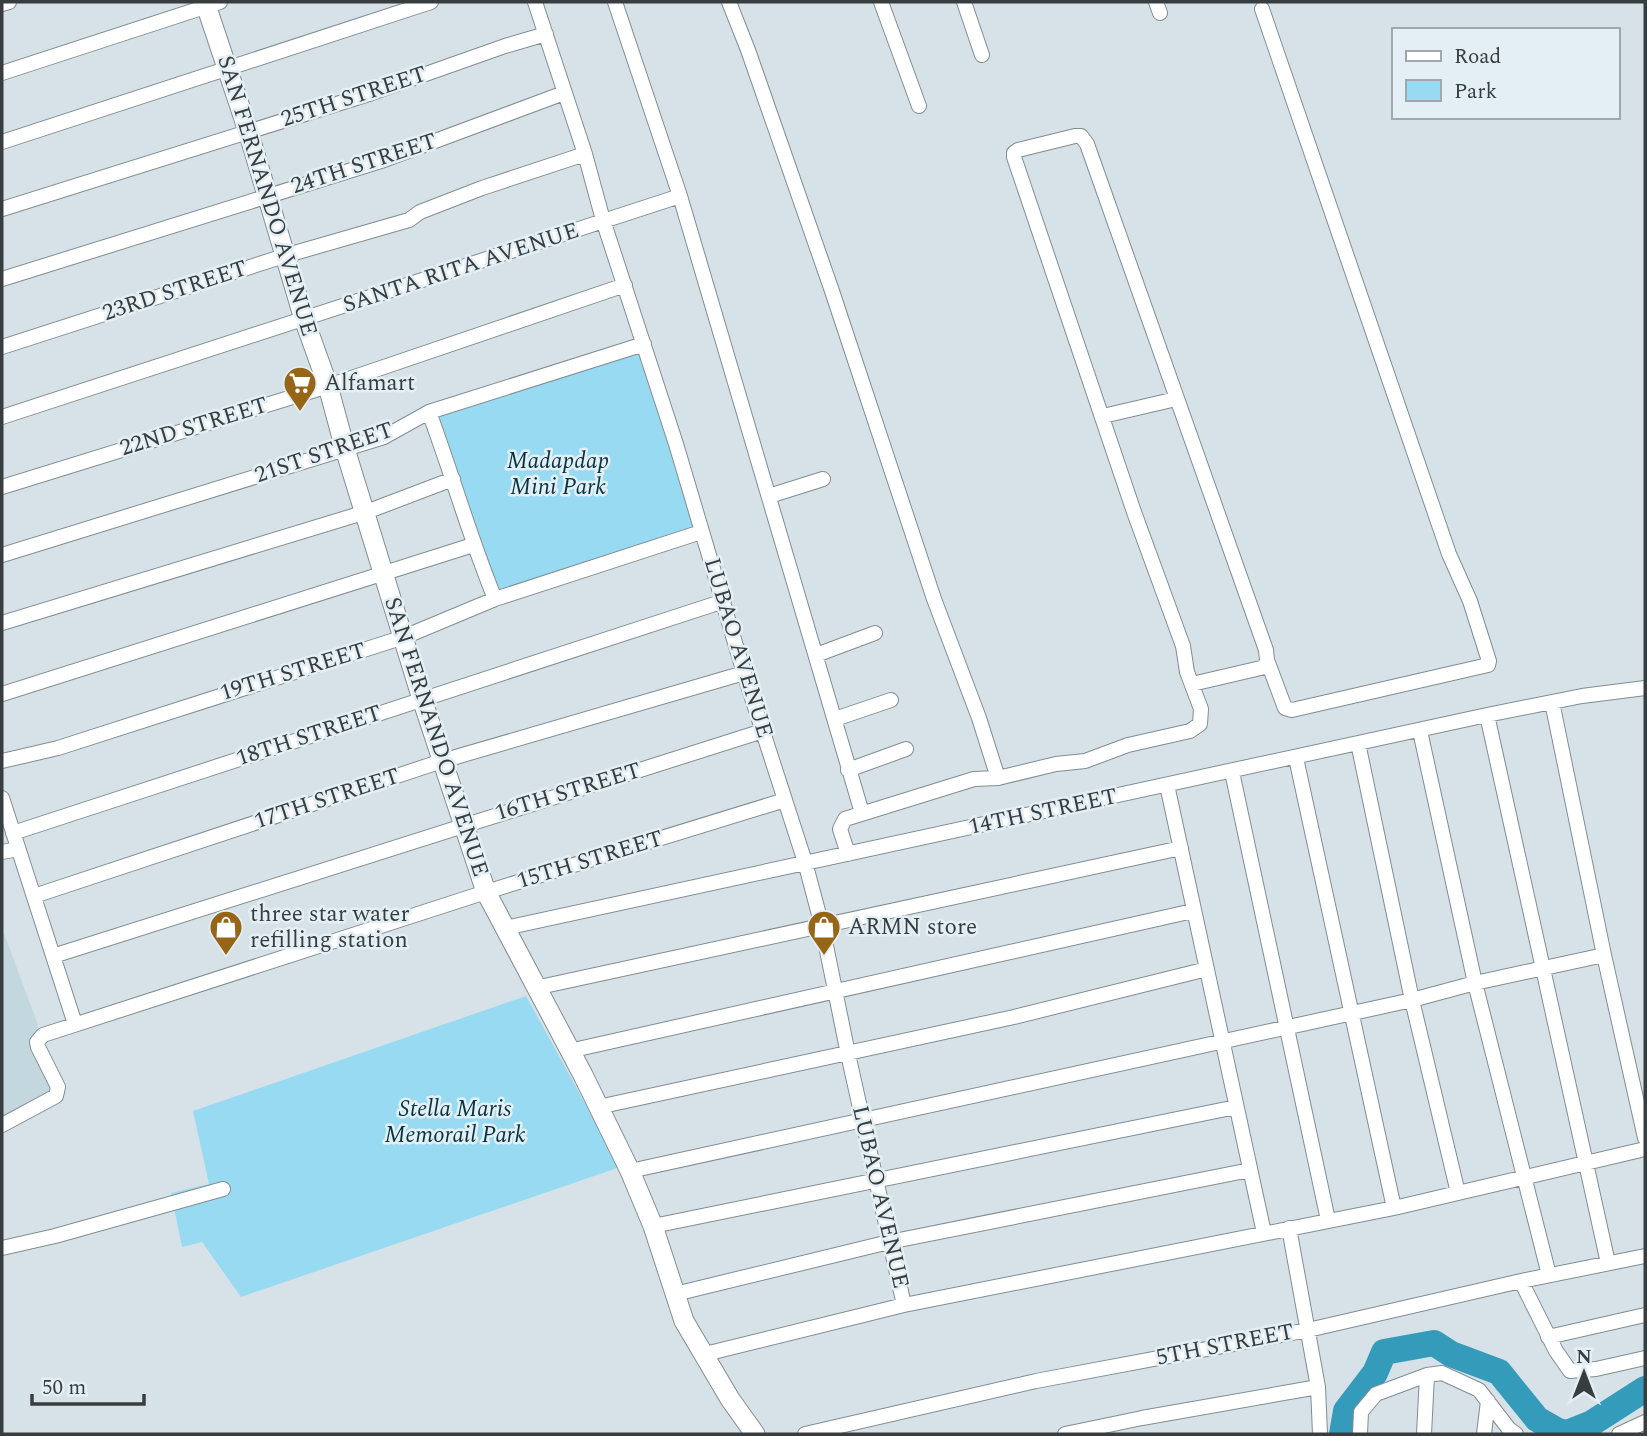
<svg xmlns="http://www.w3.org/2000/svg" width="1647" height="1436" font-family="Spectral,serif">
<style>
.built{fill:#c3d7de}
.green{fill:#98daf2}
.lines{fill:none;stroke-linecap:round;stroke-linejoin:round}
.river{stroke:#349bbb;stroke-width:26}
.street-casing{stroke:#828d92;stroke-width:16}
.secondary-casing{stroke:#828d92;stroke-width:21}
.street{stroke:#fff;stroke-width:14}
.secondary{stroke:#fff;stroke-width:19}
.labels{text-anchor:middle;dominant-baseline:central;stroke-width:5;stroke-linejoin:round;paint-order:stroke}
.street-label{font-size:23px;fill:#383d3f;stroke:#e3eff4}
.poi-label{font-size:23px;fill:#383d3f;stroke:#e3eff4;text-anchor:start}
.park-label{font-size:23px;font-style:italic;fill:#043341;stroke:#e3eff4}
</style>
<rect width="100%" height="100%" fill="#d6e2e7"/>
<path class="built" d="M2,928L38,1025L33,1039L56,1091L2,1122Z"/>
<path class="green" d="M644,344L701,532L495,599L429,412Z
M526,996L620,1167L241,1297L202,1242L182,1247L171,1193L209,1184L193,1111Z"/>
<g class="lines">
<path class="river" d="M1342,1434L1346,1411L1375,1373L1384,1352L1434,1343L1451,1354L1499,1372L1537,1419L1558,1431L1567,1433L1592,1423L1645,1389"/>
<defs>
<path id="street" d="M535,2L585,154L603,220L676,444L744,673L805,862L822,926L848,1054L904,1305
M615,2L680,196L862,813
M729,2L748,50L832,291L934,599L979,718L998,778L974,779L845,819L840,829L848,854
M881,2L919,106
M964,2L982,55
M1156,2L1160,13
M2,4L9,2
M1262,9L1449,554L1470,601L1489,661L1488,665L1292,710L1285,708L1267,660
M2,73L220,2
M2,142L431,2
M2,209L372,93L505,46L546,34
M2,279L384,160L564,93
M2,347L284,256L409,220L420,212L482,188L585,154
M429,412C452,474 470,538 495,599
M1103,416L1176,399
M2,417L680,196
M2,487L328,386L625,285
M769,496L823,479
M2,555L384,437L429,412L644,344
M2,623L366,512L453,479
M816,655L875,633
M2,694L473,545
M1552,702L1604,955L1645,1138
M1487,715L1608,1263
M835,719L891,700
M1420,731L1475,983L1549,1275
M1358,743L1412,1000L1458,1193
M1296,758L1394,1208
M2,761L58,748L404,637L495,599L701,532
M848,770L906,749
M1232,772L1328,1220
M998,778L1056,764L1085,761L1128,745L1190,731L1200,724L1201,709L1187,672L1183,646L1134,512L1014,157V153L1018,150L1075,136H1081L1087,144L1266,650L1267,660L1265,667L1192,684
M1167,785L1264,1233
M2,798L75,1024
M13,833L724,601
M2,852L18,849
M34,896L442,761L744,673
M505,928L1487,715L1582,696L1645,688
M53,956L763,731
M535,988L1181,848
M569,1051L1193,911
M598,1107L1014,1017L1207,969
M2,1125L56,1096L58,1087L38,1047L37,1042L43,1035L486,892L785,800
M630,1171L1412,1000L1475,983L1604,955
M653,1226L1236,1107
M1289,1228L1318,1387L1320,1434
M2,1248L55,1236L223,1189
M1521,1281L1556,1351L1570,1371L1596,1369L1645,1358
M675,1294L889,1242L1250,1170
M1548,1337L1645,1315
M705,1354L904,1305L1394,1208L1645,1149
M805,1434L1036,1381L1308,1330L1521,1281L1645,1256
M1065,1434L1142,1418L1318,1387
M1360,1434L1361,1412L1376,1394L1427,1375L1442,1373L1479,1390L1509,1429L1516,1434
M1424,1434L1427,1375
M1484,1434L1488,1401
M1619,1434L1645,1422"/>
<path id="secondary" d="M205,2L248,131L304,319L328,386L345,449L422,699L486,892L583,1075L630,1171L653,1226L684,1321L730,1399L755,1434"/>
</defs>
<use href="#street" class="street-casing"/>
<use href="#secondary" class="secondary-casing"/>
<use href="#street" class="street"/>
<use href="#secondary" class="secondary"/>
</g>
<defs>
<symbol id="supermarket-pin" viewBox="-11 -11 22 30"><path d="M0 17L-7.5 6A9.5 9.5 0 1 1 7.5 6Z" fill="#966516" stroke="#e3eff4"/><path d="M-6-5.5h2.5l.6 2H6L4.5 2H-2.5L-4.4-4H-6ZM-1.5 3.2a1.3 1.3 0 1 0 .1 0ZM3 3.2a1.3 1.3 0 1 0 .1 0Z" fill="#fff"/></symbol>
<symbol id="shop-pin" viewBox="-11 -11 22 30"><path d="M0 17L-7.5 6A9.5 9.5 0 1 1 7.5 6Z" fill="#966516" stroke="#e3eff4"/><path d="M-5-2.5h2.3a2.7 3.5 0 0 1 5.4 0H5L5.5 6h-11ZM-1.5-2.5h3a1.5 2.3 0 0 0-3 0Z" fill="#fff"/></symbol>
</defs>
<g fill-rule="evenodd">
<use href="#supermarket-pin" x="281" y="364" width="38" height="52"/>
<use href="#shop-pin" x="207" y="908" width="38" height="52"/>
<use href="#shop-pin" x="805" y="908" width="38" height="52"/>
</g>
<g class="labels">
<g class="street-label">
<text transform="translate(354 97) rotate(-18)">25TH STREET</text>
<text transform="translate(364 164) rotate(-18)">24TH STREET</text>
<text transform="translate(267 196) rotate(73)">SAN FERNANDO AVENUE</text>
<text transform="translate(461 268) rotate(-18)">SANTA RITA AVENUE</text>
<text transform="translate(175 291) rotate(-18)">23RD STREET</text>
<text transform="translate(194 427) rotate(-17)">22ND STREET</text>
<text transform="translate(324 453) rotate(-19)">21ST STREET</text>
<text transform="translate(738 648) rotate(73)">LUBAO AVENUE</text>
<text transform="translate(293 672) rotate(-17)">19TH STREET</text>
<text transform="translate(309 736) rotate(-18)">18TH STREET</text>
<text transform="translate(436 737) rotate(72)">SAN FERNANDO AVENUE</text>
<text transform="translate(568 792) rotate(-17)">16TH STREET</text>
<text transform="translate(327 799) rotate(-18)">17TH STREET</text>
<text transform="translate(1043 812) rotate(-12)">14TH STREET</text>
<text transform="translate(590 860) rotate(-17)">15TH STREET</text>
<text transform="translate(880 1197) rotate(77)">LUBAO AVENUE</text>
<text transform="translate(1225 1345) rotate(-11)">5TH STREET</text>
</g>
<g class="poi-label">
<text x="324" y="383">Alfamart</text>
<text x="250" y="914">three star water<tspan x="250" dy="26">refilling station</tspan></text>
<text x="848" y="927">ARMN store</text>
</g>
<g class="park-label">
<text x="558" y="461">Madapdap<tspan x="558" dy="26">Mini Park</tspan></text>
<text x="455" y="1109">Stella Maris<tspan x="455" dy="26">Memorail Park</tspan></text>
</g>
</g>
<rect width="1647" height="1436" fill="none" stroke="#383d3f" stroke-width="7"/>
<rect x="1392" y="28" width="228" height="91" fill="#e3eff4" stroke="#9fa8ac" stroke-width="2"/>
<rect x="1406" y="51" width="35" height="10" fill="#ffffff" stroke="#9fa8ac" stroke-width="2"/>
<text x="1454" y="63" font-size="21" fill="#383d3f">Road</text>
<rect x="1406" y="80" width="35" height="21" fill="#98daf2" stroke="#9fa8ac" stroke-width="2"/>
<text x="1454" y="98" font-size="21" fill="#383d3f">Park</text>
<g transform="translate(1584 1373)" stroke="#e3eff4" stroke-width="5" paint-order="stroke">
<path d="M0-5L12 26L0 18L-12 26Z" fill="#383d3f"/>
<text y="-10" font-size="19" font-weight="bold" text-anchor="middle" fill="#383d3f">N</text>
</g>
<path d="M32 1394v10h112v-10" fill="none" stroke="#383d3f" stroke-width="3.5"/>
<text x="42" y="1394" font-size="21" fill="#383d3f" stroke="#e3eff4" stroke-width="5" paint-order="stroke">50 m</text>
</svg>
